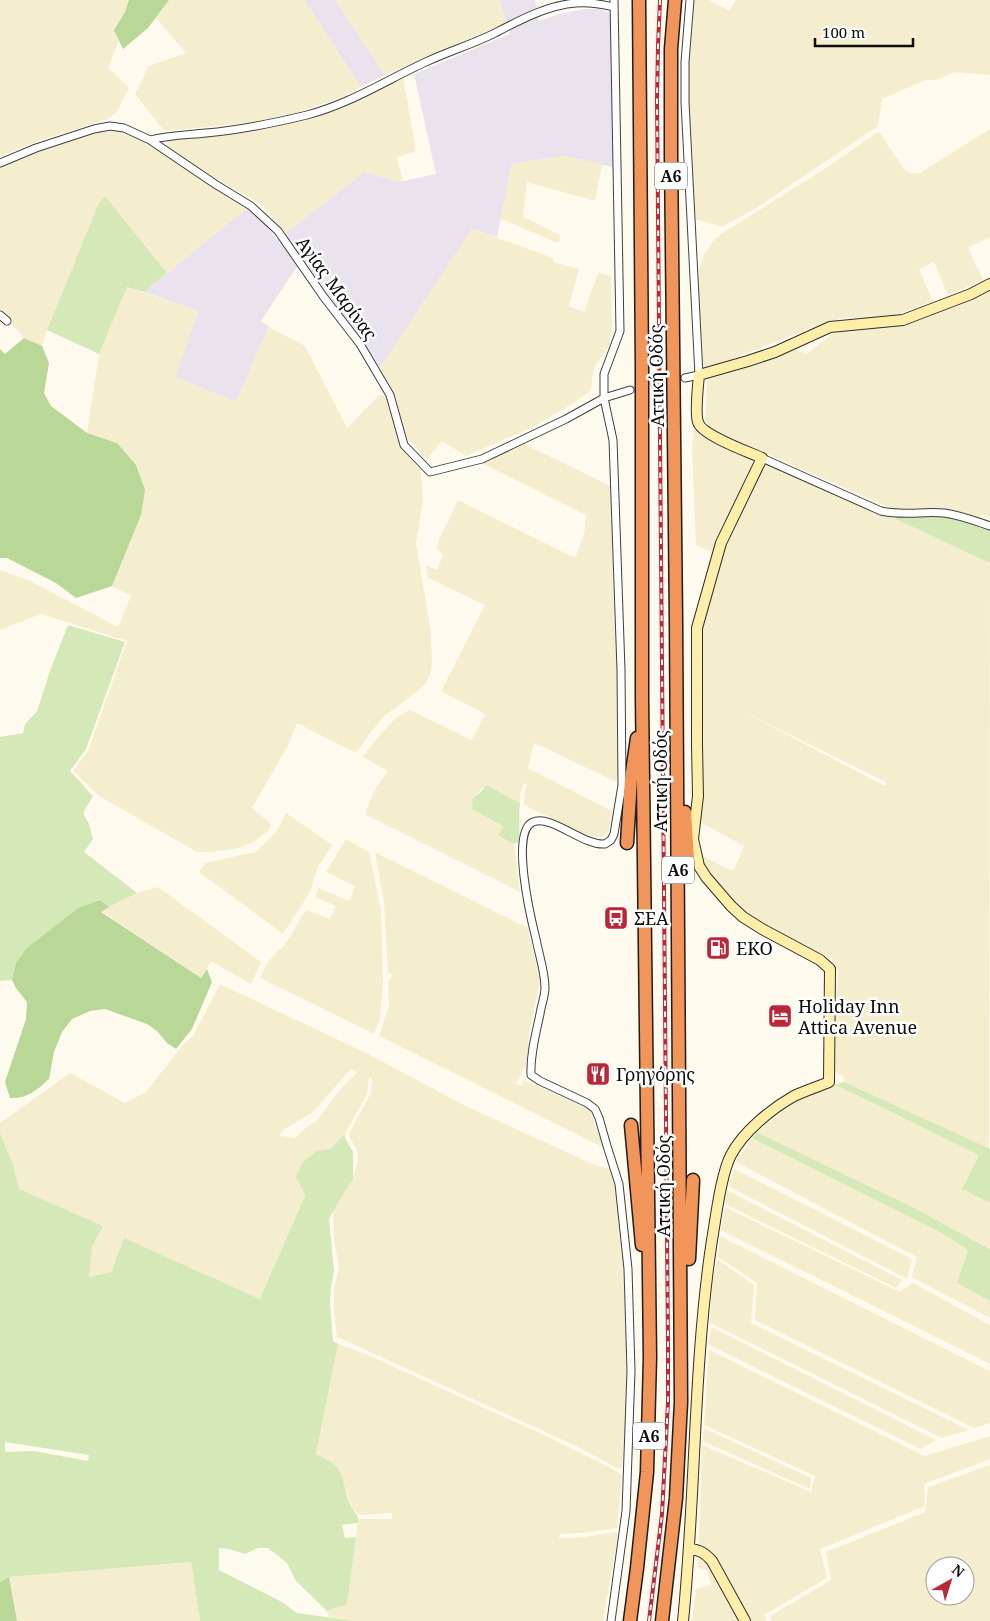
<svg xmlns="http://www.w3.org/2000/svg" width="990" height="1621" font-family="'Noto Serif',serif">
<style>
.industrial{fill:#eae2ec}
.farmland{fill:#f4eecf;fill-rule:evenodd}
.green{fill:#d4e8b8;fill-rule:evenodd}
.forest{fill:#b9d898}
.lines{fill:none;stroke-linecap:round;stroke-linejoin:round}
.street-tunnel{stroke:#dbd6cc;stroke-width:7;stroke-dasharray:7 3.5;stroke-linecap:butt}
.street-casing{stroke:#404040;stroke-width:9}
.secondary-casing{stroke:#2f2f2f;stroke-width:12}
.highway-casing{stroke:#1e1e1e;stroke-width:15}
.street{stroke:#fff;stroke-width:7}
.secondary{stroke:#fdefaa;stroke-width:10}
.highway{stroke:#f1955a;stroke-width:12}
.rail-casing{stroke:#ba2838;stroke-width:4}
.rail{stroke:#fff;stroke-width:2;stroke-dasharray:5.5;stroke-linecap:butt}
.labels{text-anchor:middle;dominant-baseline:central;stroke-width:5;stroke-linejoin:round;paint-order:stroke}
.shield{fill:#fff;stroke:#565656;stroke-width:1}
.shield-label{font-size:16px;font-weight:bold;fill:#0d0d0d}
.street-label{font-size:18px;fill:#0d0d0d;stroke:#fff}
.poi-label{font-size:18px;fill:#0d0d0d;stroke:#fff;text-anchor:start}
</style>
<rect width="100%" height="100%" fill="#fffaee"/>
<path class="industrial" d="M304,0H335L385,75L361,87Z
M499,0H535L539,21L560,14L584,9H599L612,14L617,168L564,156L512,164L497,237L472,229L380,368L306,263L296,268L261,321L269,327L236,402L175,377L198,311L144,292L248,207L264,222L277,240L364,172L399,182L436,174L414,74L510,34Z"/>
<path class="farmland" d="M0,0H129L125,12L114,30L119,40L108,68L129,88L116,113L108,119L41,140L0,156Z
M169,0H304L361,87L341,98L295,113L247,123L166,131L161,127L135,94L149,66L186,53L156,18Z
M335,0H499L506,23L385,75Z
M692,0H709L729,11L736,0H990V75L955,72L936,80H925L882,99L878,126L758,207L722,227L694,219L690,173L687,66Z
M403,77L416,151L397,157L403,182H399L364,172L286,233L262,205L194,166L166,147L170,139L303,119L348,105Z
M990,129V237L968,248L983,280L948,295L934,262L919,269L933,301L899,314L871,318H843L811,328L722,363L705,367L701,364L698,275L701,262L705,253L713,241L721,234L829,166L878,132L880,133L904,169L912,174L920,173Z
M111,130L131,134L149,144L248,207L167,273L105,197L98,205L47,330L42,346L24,338L0,311V165L39,150L74,138Z
M564,156L602,164L595,201L527,182L523,217L560,235L558,243L501,219L512,164Z
M472,229L554,258L553,262L579,269L569,306L584,312L598,273L611,276L612,325L610,344L595,366L592,377L591,390L575,402L531,428L466,456L442,441L427,459L407,438L401,423L396,397L380,368Z
M990,286V518L982,514L979,518L956,511L895,510L712,430L705,421L707,382L710,377L790,347L806,354L840,328L876,326Z
M127,287L198,311L176,377L236,402L269,327L305,346L347,428L380,394L386,397L401,447L421,471L423,500L416,544L431,632L432,665L430,675L426,683L418,691L383,717L369,735L356,753L297,723L287,747L252,808L271,824L268,831L255,841L239,848L213,852H197L99,796L73,771L88,751L127,641L41,614L0,630V570L28,580L118,627L131,596L112,586L141,515L117,443L87,433L99,354Z
M694,427L701,433L752,459L753,463L750,472L715,542L712,552L696,545L692,451Z
M522,443L611,486L614,613L619,707L617,782L534,743L528,768L612,811L609,831L602,837H591L524,805V794L527,785L524,783L520,794V803L486,785L473,798L503,826L498,837L514,844L520,892L366,815V811L374,791L388,771L363,757L371,746L388,726L397,717L410,710L472,740L485,714L441,691L485,605L428,578L426,565L437,570L443,555L437,548L439,540L458,500L575,558L584,535L586,515L479,462Z
M767,463L873,509L990,563L989,1150L844,1082L843,1076L833,1071L838,972L833,959L756,920L739,908L707,872L699,854L733,871L744,846L698,821L700,629L719,557L762,464ZM742,711L886,782V785L885,786Z
M286,813L332,845L318,867L310,892L283,934L199,872L205,863L256,852L277,831Z
M346,839L369,852L381,911L383,984L380,1018L374,1034L260,978L267,964L277,951L284,946L306,910L330,919L336,906L315,897L319,888L349,901L355,886L326,872Z
M375,852L528,928L540,981L528,1039L530,1042L525,1068L522,1071L516,1084L521,1086L524,1080L590,1110L603,1147L379,1036L389,1006L388,981L393,975L388,972L384,903Z
M158,887L261,962L251,984L211,961L201,978L101,911L137,893Z
M220,984L364,1052L466,1106L597,1166L610,1168L618,1198L626,1277L627,1321L626,1412L622,1468L619,1469L578,1447L337,1337L334,1311V1288L339,1267L334,1240L333,1211L353,1179L358,1162L357,1150L349,1136L352,1128L371,1093L372,1079L369,1077L367,1094L345,1134L330,1149L317,1151L296,1177L305,1194L260,1299L124,1238L111,1272L88,1277L92,1247L103,1226L19,1189L13,1164L0,1133V1123L70,1073L125,1103L146,1092L182,1046L193,1036ZM351,1069L357,1072L340,1090L317,1120L302,1131L296,1138L280,1136L283,1130L312,1113Z
M833,1085L842,1088L979,1155L962,1188L990,1203V1249L989,1250L918,1210L757,1132L790,1106L806,1097Z
M752,1138L940,1232L968,1250L957,1283L990,1301V1318L912,1277L917,1257L736,1162Z
M734,1169L912,1259L907,1279L728,1186Z
M727,1190L902,1280L896,1288L725,1204Z
M725,1207L900,1292L913,1283L990,1325V1364L721,1230Z
M720,1236L990,1371V1423L974,1428L755,1320L757,1283L718,1257Z
M717,1259L754,1285L751,1323L969,1430L942,1438L710,1323L712,1287Z
M711,1327L936,1440L921,1449L709,1345Z
M338,1344L368,1355L544,1435L609,1467L622,1475L617,1528L582,1533L560,1534L559,1538L584,1537L615,1532L618,1535L603,1621H354L329,1617L327,1611L347,1603L358,1519H392V1513L360,1515L353,1509L338,1470L316,1454Z
M709,1350L925,1456L990,1436V1459L924,1484L925,1506L820,1549L827,1578L764,1615L767,1621H692L696,1589L711,1585L707,1570L698,1568L702,1445L811,1492L815,1476L704,1425Z
M704,1428L811,1478L810,1489L702,1441Z
M990,1465V1621H772L770,1616L831,1580L826,1552L925,1512L928,1487ZM935,1566H965V1596H935Z
M191,1562L200,1621H17L9,1577Z"/>
<path class="green" d="M105,196L167,273L144,292L127,287L99,354L47,330L98,205Z
M941,516L990,529V563L893,518Z
M68,625L125,642L86,749L70,771L93,796L83,813L89,824L93,839L84,852L137,893L109,907L100,900L78,908L16,963L12,980L0,981V737L23,733L25,724L37,711L50,671Z
M486,785L520,803C518,815 521,832 518,842L514,844L498,836L503,826L472,809L473,798L482,791Z
M844,1082L990,1149V1203L962,1189L979,1155L842,1088L833,1085Z
M757,1132L918,1210L989,1249H990V1301L957,1283L968,1250L940,1232L752,1138Z
M0,1133L13,1164L19,1189L103,1226L92,1247L89,1277L111,1272L124,1238L260,1299L305,1195L296,1177L303,1162L317,1151L330,1149L345,1134V1138L353,1152V1179L333,1211L329,1219L334,1271L331,1286L330,1303L333,1341L338,1344L316,1454C323,1458 332,1461 337,1467C346,1479 344,1497 353,1509C356,1514 359,1516 358,1523L342,1525L345,1538L356,1537L347,1604L327,1611L296,1581L287,1563L268,1548H258L245,1554L229,1549L219,1548V1570L282,1602L297,1613L354,1621H200L191,1562L9,1577L0,1582ZM5,1442L89,1455L88,1461L34,1451L5,1452Z"/>
<path class="forest" d="M129,0H169L148,28L123,49L114,30L125,12Z
M24,338L42,346L49,363L44,393L51,406L87,433L117,443L136,465L145,490L141,515L112,586L76,598L56,583L7,558H0V349L5,354Z
M100,900L109,907L101,912L201,978L207,969L212,982L192,1029L176,1049L167,1043L157,1031L147,1024L105,1009L90,1011L72,1019L62,1032L54,1052L49,1079C37,1090 27,1099 10,1098L5,1082L26,1019L27,1002L16,988L12,980L16,963L26,949L78,908Z
M9,1577L17,1621H0V1582Z"/>
<g class="lines">
<path class="street-tunnel" d="M630,390L685,378"/>
<defs>
<path id="street" d="M150,140C169,135 187,135 206,133C240,130 274,123 307,115C350,104 388,79 428,61C450,51 473,44 495,33C520,20 548,5 576,3C589,2 601,4 614,7
M0,163L36,148L94,129L110,126L124,128L150,140L215,184L251,206L278,231L323,296L360,344L390,395L404,445L430,472L482,459L566,419L604,398L630,390
M0,315L7,321
M685,378L699,375L685,102V62L690,0
M762,458L881,511C904,516 923,511 944,513C960,515 975,521 990,526
M611,1621L626,1511L631,1371L628,1269L619,1184L607,1146L599,1118L595,1109L587,1103L540,1081L531,1075C530,1055 536,1033 540,1014C541,1006 545,996 545,988C545,972 539,955 536,939C531,919 510,831 533,822C551,814 583,846 605,844L611,840L614,834L622,785L621,670L613,440L604,398V374L620,331L614,0"/>
<path id="secondary" d="M690,1549C700,1550 705,1553 712,1561L745,1621
M683,1621C696,1494 693,1365 712,1240C716,1217 721,1174 731,1155C743,1132 771,1109 794,1096C805,1091 817,1087 829,1082L830,969L820,960L762,929L743,917L731,906L706,877L699,866L693,839L698,796L697,745V628L721,543L762,458C749,452 701,435 698,422C695,414 698,385 699,375L748,361L775,352L830,327L903,320L971,294L990,284"/>
<path id="highway" d="M685,812L688,860
M627,843L631,779L637,738
M631,1125L642,1245
M689,1259L693,1180
M630,1621L637,1568L647,1472L650,1357L642,698V369L639,0
M662,1621L676,1498L681,1402L676,621L671,154V49L675,0"/>
</defs>
<use href="#street" class="street-casing"/>
<use href="#secondary" class="secondary-casing"/>
<use href="#highway" class="highway-casing"/>
<use href="#street" class="street"/>
<use href="#secondary" class="secondary"/>
<use href="#highway" class="highway"/>
<defs>
<path id="rail" d="M649,1621L662,1514L668,1402V1345L657,99L658,46L660,0"/>
</defs>
<use href="#rail" class="rail-casing"/>
<use href="#rail" class="rail"/>
</g>
<defs>
<symbol id="bus-square" viewBox="-11 -11 22 22"><rect x="-9" y="-9" width="18" height="18" rx="4" fill="#ba2838" stroke="#fff"/><path d="M-5-6H5V4H4V6H2V4H-2V6H-4V4H-5ZM-3.5-4V0h7V-4ZM-3.5 1.2v1.5H-2V1.2ZM2 1.2v1.5H3.5V1.2Z" fill="#fff"/></symbol>
<symbol id="fuel-square" viewBox="-11 -11 22 22"><rect x="-9" y="-9" width="18" height="18" rx="4" fill="#ba2838" stroke="#fff"/><path d="M-5.5-6h7V0h2V4h1.3V-2.5L3-4.5l.8-.8L6-3V5H2.5V1h-1V6h-7ZM-4.2-4.7v3.2H.2V-4.7Z" fill="#fff"/></symbol>
<symbol id="hotel-square" viewBox="-11 -11 22 22"><rect x="-9" y="-9" width="18" height="18" rx="4" fill="#ba2838" stroke="#fff"/><path d="M-6-4.5h1.5V1H6V5H4.5V3h-9V5H-6ZM-4 0a1.8 1.8 0 1 1 3.6 0ZM.5 0V-2.5h3Q6-2.5 6 0Z" fill="#fff"/></symbol>
<symbol id="restaurant-square" viewBox="-11 -11 22 22"><rect x="-9" y="-9" width="18" height="18" rx="4" fill="#ba2838" stroke="#fff"/><path d="M-5-6h1v4h1v-4h1v4h1v-4h1v5L-1.5 .5V6h-2V.5L-5-1ZM5-6V6H3V1.5H1.5Q1.5-4 5-6Z" fill="#fff"/></symbol>
</defs>
<g fill-rule="evenodd">
<use href="#bus-square" x="602" y="904" width="28" height="28"/>
<use href="#fuel-square" x="704" y="934" width="28" height="28"/>
<use href="#hotel-square" x="766" y="1002" width="28" height="28"/>
<use href="#restaurant-square" x="584" y="1060" width="28" height="28"/>
</g>
<g class="labels">
<g class="shield">
<rect x="655" y="162.5" width="32" height="27" rx="4"/>
<rect x="662" y="856.5" width="32" height="27" rx="4"/>
<rect x="633" y="1422.5" width="32" height="27" rx="4"/>
</g>
<g class="shield-label">
<text x="671" y="176">Α6</text>
<text x="678" y="870">Α6</text>
<text x="649" y="1436">Α6</text>
</g>
<g class="street-label">
<text transform="translate(337 288) rotate(54)">Αγίας Μαρίνας</text>
<text transform="translate(656 376) rotate(-91)">Αττική Οδός</text>
<text transform="translate(660 781) rotate(-90)">Αττική Οδός</text>
<text transform="translate(663 1186) rotate(-90)">Αττική Οδός</text>
</g>
<g class="poi-label">
<text x="634" y="918">ΣΕΑ</text>
<text x="736" y="948">EKO</text>
<text x="798" y="1006">Holiday Inn<tspan x="798" dy="21">Attica Avenue</tspan></text>
<text x="616" y="1074">Γρηγόρης</text>
</g>
</g>
<g transform="translate(950 1581) rotate(39)"><circle r="24" fill="#ffffff" stroke="#9e9e9e"/>
<path d="M0-4L9 19L0 12L-9 19Z" fill="#ba2838"/>
<text y="-8" font-size="14" font-weight="bold" text-anchor="middle" fill="#0d0d0d">N</text>
</g>
<path d="M815 38v8h98v-8" fill="none" stroke="#0d0d0d" stroke-width="2.5"/>
<text x="822" y="38" font-size="15" fill="#0d0d0d" stroke="#ffffff" stroke-width="4" paint-order="stroke">100 m</text>
</svg>
